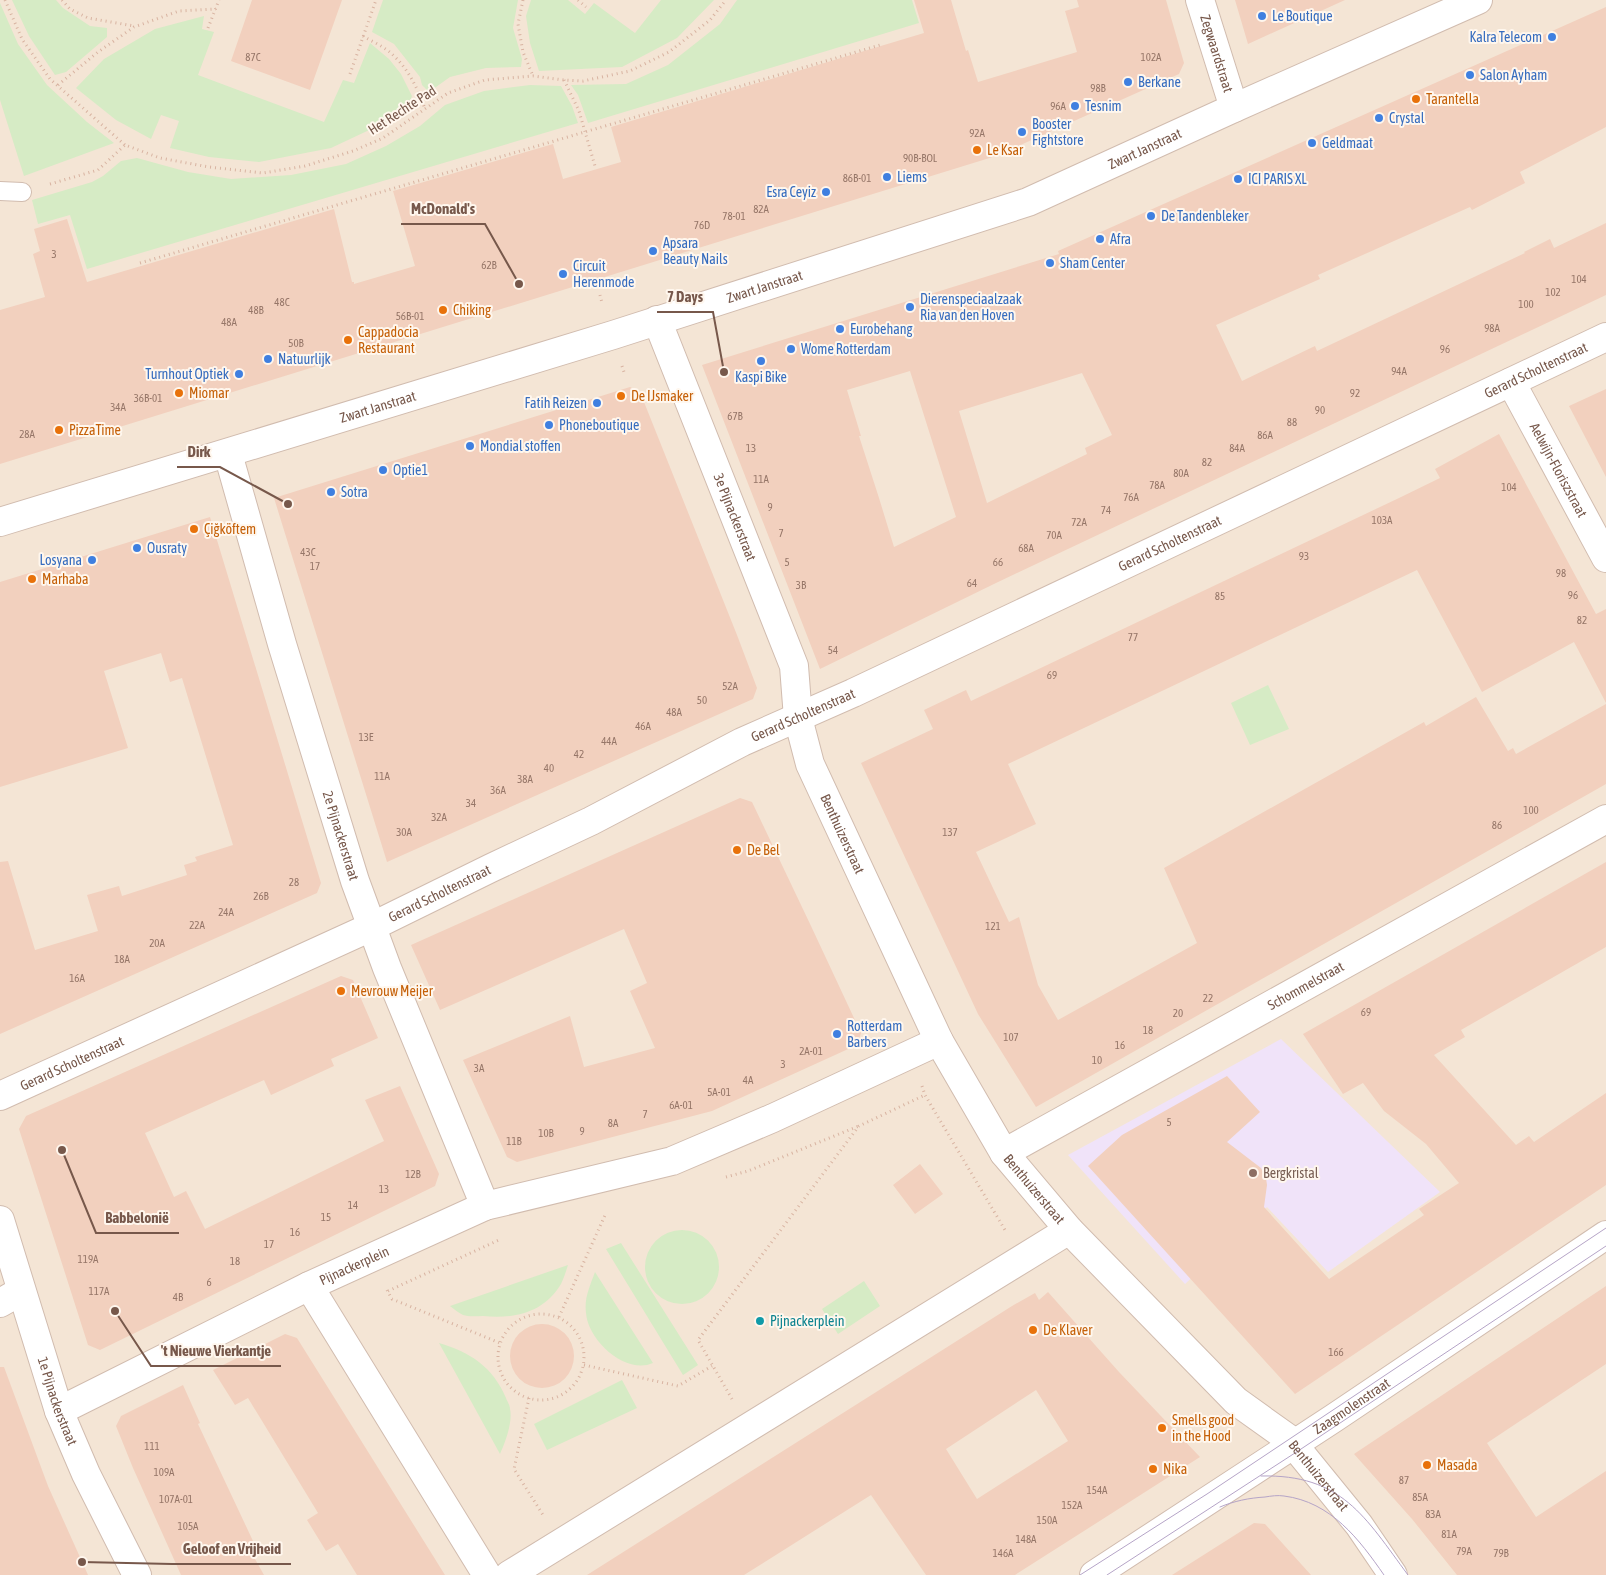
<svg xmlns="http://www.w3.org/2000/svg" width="1606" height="1575" font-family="'Asap Condensed',sans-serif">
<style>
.residential{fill:#f4e5d5}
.education{fill:#f0e3f9}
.green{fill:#d6ebc5}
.building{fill:#f2d0be;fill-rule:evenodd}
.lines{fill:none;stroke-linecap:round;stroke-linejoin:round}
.service-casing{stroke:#d1bcaf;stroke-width:20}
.pedestrian-casing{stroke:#d1bcaf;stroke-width:30}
.minor-casing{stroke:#d1bcaf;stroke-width:30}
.tertiary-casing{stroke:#d1bcaf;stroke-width:30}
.path{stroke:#d8b3a1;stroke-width:3;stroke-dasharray:1 4;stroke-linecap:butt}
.service{stroke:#fff;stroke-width:18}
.pedestrian{stroke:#fff;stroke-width:28}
.minor{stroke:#fff;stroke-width:28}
.tertiary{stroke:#fff;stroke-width:28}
.tram{stroke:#b5a4c7;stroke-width:1}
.shop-dot{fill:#3f7fe0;stroke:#fff7ee;stroke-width:2}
.food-dot{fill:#e8710a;stroke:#fff7ee;stroke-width:2}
.education-dot{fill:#8d6e63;stroke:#fff7ee;stroke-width:2}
.culture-dot{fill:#0f9aa8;stroke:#fff7ee;stroke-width:2}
.labels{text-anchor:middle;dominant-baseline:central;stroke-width:4;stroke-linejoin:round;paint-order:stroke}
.number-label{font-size:11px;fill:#967668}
.shop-label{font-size:14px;fill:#366cbe;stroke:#fff7ee;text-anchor:start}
.street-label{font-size:14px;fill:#77584b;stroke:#fff7ee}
.food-label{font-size:14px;fill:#c56008;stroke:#fff7ee;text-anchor:start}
.education-label{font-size:14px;fill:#785e54;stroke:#fff7ee;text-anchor:start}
.culture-label{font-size:14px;fill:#0d838f;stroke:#fff7ee;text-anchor:start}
.leader{fill:none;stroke:#77584b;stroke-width:2}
.callout-dot{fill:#77584b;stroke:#fff7ee;stroke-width:2}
.callout-label{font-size:15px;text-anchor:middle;font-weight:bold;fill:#77584b;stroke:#fff7ee;stroke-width:4;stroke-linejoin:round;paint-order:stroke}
</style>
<rect width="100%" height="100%" fill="#fdf3e7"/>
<path class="residential" d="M0,0H1606V1575H0Z"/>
<path class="education" d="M1281,1039L1440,1192L1328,1272L1267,1207L1185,1284L1068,1155Z"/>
<path class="green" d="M12,0H56L63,8L90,26L107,28V37L66,72L55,75L29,36Z
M383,0H518L513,28L522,59L521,67L486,68L450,77L429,92L422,85L420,77L394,44L372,32Z
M531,0H568L585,14L594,3L635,33L661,0H714L677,38L622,67L539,71L530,43L526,16Z
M737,0H912L919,23L588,123L578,95L571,85L626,84L668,65L720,24Z
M0,3L18,44L47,85L87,122L114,143L24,176L0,100Z
M204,16L202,29L214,32L198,75L324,122L343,80L354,83L370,43L389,59L401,74L412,96L408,106L382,124L331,148L259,162L209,157L170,148L179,121L161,115L151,139L116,120L76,88L104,59L155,29Z
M530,85L561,86L572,106L578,123L87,269L70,215L38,224L32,200L92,182L103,176L121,161L137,158L188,172L231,179L291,175L346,164L386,146L420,126L445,105L484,91Z
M1268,685L1289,729L1250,745L1231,703Z
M645 1267a37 37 0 1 1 74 0a37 37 0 1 1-74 0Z
M621,1243L698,1365L683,1375L606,1249Z
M568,1265C566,1271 564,1278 561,1284C544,1313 514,1319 483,1316C477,1316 469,1317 463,1315C459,1313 454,1309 450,1306Z
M595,1272L653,1363C626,1375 588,1341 586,1313C584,1298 590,1286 595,1272Z
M864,1281L880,1306L838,1334L822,1309Z
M439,1343C470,1352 493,1367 506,1398C507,1401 510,1405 510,1409C513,1422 505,1443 500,1454Z
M622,1380L637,1408L547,1450L534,1424Z"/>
<path class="building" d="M252,0H342L310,90L231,61Z
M914,0H951L966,51L968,50L978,82L1077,52L1065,11L1079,7L1077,0H1166L1184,63L1179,74L996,156L0,464V310L45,297L33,254L40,251L34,229L67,219L87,282L334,209L352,282H354V284L415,266L393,191L553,144L563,179L621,162L611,127L924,33Z
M1235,0H1345L1248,44Z
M1606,7V127L1520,172L1525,183L1472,210L1470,207L1318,275L1320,279L1216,325L1242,381L1315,346L1317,351L1525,253L1524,252L1550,239L1554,248L1606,223V295L996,583L820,669L702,365L1059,254L1058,251ZM910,371L956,517L894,547L879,498L859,436H861L847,390ZM1082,373L1112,435L1085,448L1087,454L987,503L959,411Z
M630,387L640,392L737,635L757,688L753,699L387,862L274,498Z
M1606,389V477L1569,406Z
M1499,434L1596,614L1606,609V703L1574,642L1482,692L1417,570L1008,764L1036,824L976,852L1009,922L1019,917L1038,985L1058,1020L1197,943L1164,868L1424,722L1426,726L1476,697L1508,751L1513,748L1516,754L1606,704V784L1036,1107L978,1014L861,763L933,729L924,710L966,690L971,701L1399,498L1440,478L1435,469Z
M210,517L321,883L317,893L0,1034V862L8,861L35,950L98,931L87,895L119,886L122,896L187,875L184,865L197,861L195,857L233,845L182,678L170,682L161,653L104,671L128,748L0,787V582Z
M740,798L752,802L811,926L861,1033L857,1045L712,1111L517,1162L507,1157L463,1060L570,1016L584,1067L655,1048L630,991L647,983L624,929L440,1010L411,945Z
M1606,862V947L1461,1030L1465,1037L1434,1055L1516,1145L1529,1136L1534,1142L1606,1093V1185L1295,1394L1088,1166L1122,1135L1227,1076L1260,1112L1227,1142L1261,1168L1266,1178L1267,1185L1264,1207L1329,1279L1424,1215L1419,1209L1459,1183L1426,1144L1384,1111L1363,1083L1343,1094L1303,1034Z
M341,976L353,980L378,1038L331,1059L334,1066L271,1095L264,1080L145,1133L174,1197L186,1191L205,1229L384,1141L365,1100L400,1086L439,1174L435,1186L100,1350L88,1345L19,1129L26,1116Z
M920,1164L943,1194L915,1214L893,1185Z
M1606,1286V1364L1487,1443L1536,1517L1606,1471V1575H1457L1412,1519L1354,1454Z
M1048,1292L1119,1372L1200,1457L1015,1575H926L871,1495L744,1575H587L1012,1306L1035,1293L1039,1300ZM1036,1390L1068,1441L977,1499L946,1449Z
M510 1356a32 32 0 1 1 64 0a32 32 0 1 1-64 0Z
M285,1334L297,1338L445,1575H357L338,1544L326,1551L307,1520L318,1513L248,1398L235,1405L213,1370Z
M0,1367H4L48,1486L88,1575H0Z
M183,1385L200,1423L198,1424L253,1541L247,1545L264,1575H181L133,1468L116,1426L121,1416Z
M1254,1523L1265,1524L1311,1575H1172Z"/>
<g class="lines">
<defs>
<path id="service" d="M0,191L22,192"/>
<path id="pedestrian" d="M0,1303L21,1291"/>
<g id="minor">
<path id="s1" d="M1200,0L1234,108"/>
<path id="s2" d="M657,320L794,666L798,718L810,764L939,1041L1004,1153L1069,1230L1236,1401L1289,1439L1359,1525L1393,1575"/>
<path id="s3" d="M1511,382L1606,558"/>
<path id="s4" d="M228,454L282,644L355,881L387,968L485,1206"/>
<path id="s5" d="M0,522L613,335L1028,202L1234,108L1478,0"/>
<path id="s6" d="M0,1096L371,927L491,868L591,821L742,742L853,693L1606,337"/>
<path id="s7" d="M1004,1153L1606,819"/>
<path id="s8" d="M0,1220L59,1411L86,1474L137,1575"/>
<path d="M59,1411L309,1286"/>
<path id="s9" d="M487,1575L309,1286L485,1206L672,1161L773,1118L939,1041"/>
<path d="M509,1575L1069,1230"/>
</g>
<g id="tertiary">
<path id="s10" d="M1094,1575L1334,1418L1606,1235"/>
</g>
</defs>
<use href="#service" class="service-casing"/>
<use href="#pedestrian" class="pedestrian-casing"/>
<use href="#minor" class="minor-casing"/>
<use href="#tertiary" class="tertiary-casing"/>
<path class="path" d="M5,0L22,39L50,79L125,145
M62,0L70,9L88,18L134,26
M523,0L518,24L523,52L533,76
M578,0L586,7
M208,28L219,0
M363,36C373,42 385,47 393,55C409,70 418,89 425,109
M350,74L376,0
M564,80L579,111L595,166
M58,85L98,52L134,27L179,11L216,9
M50,184L98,170L125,145L160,158L209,167L263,173L305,166L353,151L383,138L448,93L485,80L533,76L564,80L583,81L630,71L669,52L710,20L726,0
M140,263L880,45
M600,295L602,303
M622,366L625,375
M922,1086L925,1095L1005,1230
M726,1177L748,1171L859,1126
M387,1290L392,1299L500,1343
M388,1291L501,1239
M498 1357a43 43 0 1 1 86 0a43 43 0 1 1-86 0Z
M559,1317L606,1213
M584,1365L678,1386L712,1366
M529,1398L514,1469L543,1515
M732,1399L698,1340L859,1126L925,1095"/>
<use href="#service" class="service"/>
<use href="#pedestrian" class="pedestrian"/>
<use href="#minor" class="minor"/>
<use href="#tertiary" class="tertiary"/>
<path class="tram" d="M1261,1476C1342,1474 1365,1517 1408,1575
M1220,1507C1234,1501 1249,1498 1265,1497C1271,1496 1278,1495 1284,1496C1331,1502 1359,1539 1384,1575
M1080,1575L1207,1494L1606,1228
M1107,1575L1298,1451L1606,1246"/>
</g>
<g class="shop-dot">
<circle cx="1262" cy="16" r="5"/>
<circle cx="1552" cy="37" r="5"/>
<circle cx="1470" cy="75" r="5"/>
<circle cx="1128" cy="82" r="5"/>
<circle cx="1075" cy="106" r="5"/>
<circle cx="1379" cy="118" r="5"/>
<circle cx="1022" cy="132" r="5"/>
<circle cx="1312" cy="143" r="5"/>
<circle cx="887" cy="177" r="5"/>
<circle cx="1238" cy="179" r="5"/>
<circle cx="826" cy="192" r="5"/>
<circle cx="1151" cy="216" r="5"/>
<circle cx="1100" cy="239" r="5"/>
<circle cx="653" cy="251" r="5"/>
<circle cx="1050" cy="263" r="5"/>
<circle cx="563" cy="274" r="5"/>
<circle cx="910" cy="307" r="5"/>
<circle cx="840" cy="329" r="5"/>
<circle cx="791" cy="349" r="5"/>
<circle cx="268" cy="359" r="5"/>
<circle cx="761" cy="361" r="5"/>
<circle cx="239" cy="374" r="5"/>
<circle cx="597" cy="403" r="5"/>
<circle cx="549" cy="425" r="5"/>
<circle cx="470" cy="446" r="5"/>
<circle cx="383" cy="470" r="5"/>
<circle cx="331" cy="492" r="5"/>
<circle cx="137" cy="548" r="5"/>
<circle cx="92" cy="560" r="5"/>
<circle cx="837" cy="1034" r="5"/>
</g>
<g class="food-dot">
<circle cx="1416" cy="99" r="5"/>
<circle cx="977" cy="150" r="5"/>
<circle cx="443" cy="310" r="5"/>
<circle cx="348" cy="340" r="5"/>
<circle cx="179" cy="393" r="5"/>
<circle cx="621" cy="396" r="5"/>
<circle cx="59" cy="430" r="5"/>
<circle cx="194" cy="529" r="5"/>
<circle cx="32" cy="579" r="5"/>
<circle cx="737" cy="850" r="5"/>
<circle cx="341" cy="991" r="5"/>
<circle cx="1033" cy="1330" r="5"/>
<circle cx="1162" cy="1428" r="5"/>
<circle cx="1427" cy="1465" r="5"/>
<circle cx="1153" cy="1469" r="5"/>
</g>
<circle class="education-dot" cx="1253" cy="1173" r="5"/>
<circle class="culture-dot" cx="760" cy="1321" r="5"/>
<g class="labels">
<g class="number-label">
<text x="253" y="57">87C</text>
<text x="1151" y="57">102A</text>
<text x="1098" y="88">98B</text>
<text x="1058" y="106">96A</text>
<text x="977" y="133">92A</text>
<text x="920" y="158">90B-BOL</text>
<text x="857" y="178">86B-01</text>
<text x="761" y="209">82A</text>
<text x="734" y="216">78-01</text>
<text x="702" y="225">76D</text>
<text x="54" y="254">3</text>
<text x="489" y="265">62B</text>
<text x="1579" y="279">104</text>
<text x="1553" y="292">102</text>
<text x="282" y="302">48C</text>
<text x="1526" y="304">100</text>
<text x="256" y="310">48B</text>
<text x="410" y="316">56B-01</text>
<text x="229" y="322">48A</text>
<text x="1492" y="328">98A</text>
<text x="296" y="343">50B</text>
<text x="1445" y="349">96</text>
<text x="1399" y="371">94A</text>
<text x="1355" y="393">92</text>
<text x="148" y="398">36B-01</text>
<text x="118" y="407">34A</text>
<text x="1320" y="410">90</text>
<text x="735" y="416">67B</text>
<text x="1292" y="422">88</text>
<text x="27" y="434">28A</text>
<text x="1265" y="435">86A</text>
<text x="751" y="448">13</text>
<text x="1237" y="448">84A</text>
<text x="1207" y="462">82</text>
<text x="1181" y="473">80A</text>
<text x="761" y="479">11A</text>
<text x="1157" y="485">78A</text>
<text x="1509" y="487">104</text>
<text x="1131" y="497">76A</text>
<text x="770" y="507">9</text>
<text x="1106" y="510">74</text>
<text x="1382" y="520">103A</text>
<text x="1079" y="522">72A</text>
<text x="781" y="533">7</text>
<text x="1054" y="535">70A</text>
<text x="1026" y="548">68A</text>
<text x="308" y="552">43C</text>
<text x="1304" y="556">93</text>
<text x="787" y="562">5</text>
<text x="998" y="562">66</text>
<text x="315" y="566">17</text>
<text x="1561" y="573">98</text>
<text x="972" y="583">64</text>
<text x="801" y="585">3B</text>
<text x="1573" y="595">96</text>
<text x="1220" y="596">85</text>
<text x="1582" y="620">82</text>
<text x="1133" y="637">77</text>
<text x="833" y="650">54</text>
<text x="1052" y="675">69</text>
<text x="730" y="686">52A</text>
<text x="702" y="700">50</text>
<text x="674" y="712">48A</text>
<text x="643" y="726">46A</text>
<text x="366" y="737">13E</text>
<text x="609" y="741">44A</text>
<text x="579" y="754">42</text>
<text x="549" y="768">40</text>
<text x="382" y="776">11A</text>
<text x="525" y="779">38A</text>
<text x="498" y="790">36A</text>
<text x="471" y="803">34</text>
<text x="1531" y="810">100</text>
<text x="439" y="817">32A</text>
<text x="1497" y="825">86</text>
<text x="404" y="832">30A</text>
<text x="950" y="832">137</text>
<text x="294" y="882">28</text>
<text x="261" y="896">26B</text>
<text x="226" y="912">24A</text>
<text x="197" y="925">22A</text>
<text x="993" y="926">121</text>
<text x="157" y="943">20A</text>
<text x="122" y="959">18A</text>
<text x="77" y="978">16A</text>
<text x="1208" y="998">22</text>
<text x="1366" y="1012">69</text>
<text x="1178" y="1013">20</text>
<text x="1148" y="1030">18</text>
<text x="1011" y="1037">107</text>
<text x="1120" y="1045">16</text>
<text x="811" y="1051">2A-01</text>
<text x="1097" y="1060">10</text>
<text x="783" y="1064">3</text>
<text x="479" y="1068">3A</text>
<text x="748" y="1080">4A</text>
<text x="719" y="1092">5A-01</text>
<text x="681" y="1105">6A-01</text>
<text x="645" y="1114">7</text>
<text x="1169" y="1122">5</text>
<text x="613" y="1123">8A</text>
<text x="582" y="1131">9</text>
<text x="546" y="1133">10B</text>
<text x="514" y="1141">11B</text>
<text x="413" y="1174">12B</text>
<text x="384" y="1189">13</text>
<text x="353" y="1205">14</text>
<text x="326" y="1217">15</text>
<text x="295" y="1232">16</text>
<text x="269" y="1244">17</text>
<text x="88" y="1259">119A</text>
<text x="235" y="1261">18</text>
<text x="209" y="1282">6</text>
<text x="99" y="1291">117A</text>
<text x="178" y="1297">4B</text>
<text x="1336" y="1352">166</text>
<text x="152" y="1446">111</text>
<text x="164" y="1472">109A</text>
<text x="1404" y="1480">87</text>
<text x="1097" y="1490">154A</text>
<text x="1420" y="1497">85A</text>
<text x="176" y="1499">107A-01</text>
<text x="1072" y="1505">152A</text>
<text x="1433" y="1514">83A</text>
<text x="1047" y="1520">150A</text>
<text x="188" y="1526">105A</text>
<text x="1449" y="1534">81A</text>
<text x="1026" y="1539">148A</text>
<text x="1464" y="1551">79A</text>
<text x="1003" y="1553">146A</text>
<text x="1501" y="1553">79B</text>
</g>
<g class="shop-label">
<text x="1272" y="16">Le Boutique</text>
<text x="1542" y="37" text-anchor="end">Kalra Telecom</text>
<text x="1480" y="75">Salon Ayham</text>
<text x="1138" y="82">Berkane</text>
<text x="1085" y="106">Tesnim</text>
<text x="1389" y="118">Crystal</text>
<text x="1032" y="124">Booster<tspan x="1032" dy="16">Fightstore</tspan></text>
<text x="1322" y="143">Geldmaat</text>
<text x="897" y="177">Liems</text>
<text x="1248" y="179">ICI PARIS XL</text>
<text x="816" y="192" text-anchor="end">Esra Ceyiz</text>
<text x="1161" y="216">De Tandenbleker</text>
<text x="1110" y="239">Afra</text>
<text x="663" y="243">Apsara<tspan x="663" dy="16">Beauty Nails</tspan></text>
<text x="1060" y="263">Sham Center</text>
<text x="573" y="266">Circuit<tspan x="573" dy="16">Herenmode</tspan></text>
<text x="920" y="299">Dierenspeciaalzaak<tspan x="920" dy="16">Ria van den Hoven</tspan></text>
<text x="850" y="329">Eurobehang</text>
<text x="801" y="349">Wome Rotterdam</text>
<text x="278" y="359">Natuurlijk</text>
<text x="229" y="374" text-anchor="end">Turnhout Optiek</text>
<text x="761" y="377" text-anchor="middle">Kaspi Bike</text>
<text x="587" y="403" text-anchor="end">Fatih Reizen</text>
<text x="559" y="425">Phoneboutique</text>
<text x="480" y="446">Mondial stoffen</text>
<text x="393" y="470">Optie1</text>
<text x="341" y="492">Sotra</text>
<text x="147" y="548">Ousraty</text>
<text x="82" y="560" text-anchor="end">Losyana</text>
<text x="847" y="1026">Rotterdam<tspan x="847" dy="16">Barbers</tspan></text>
</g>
<g class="street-label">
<text stroke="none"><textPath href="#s1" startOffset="56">Zegwaardstraat</textPath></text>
<text transform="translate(402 110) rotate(-33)">Het Rechte Pad</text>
<text stroke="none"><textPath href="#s5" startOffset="1205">Zwart Janstraat</textPath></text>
<text stroke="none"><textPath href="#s5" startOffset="800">Zwart Janstraat</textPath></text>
<text stroke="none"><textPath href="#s6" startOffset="1699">Gerard Scholtenstraat</textPath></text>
<text stroke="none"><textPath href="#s5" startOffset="395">Zwart Janstraat</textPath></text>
<text stroke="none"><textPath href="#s3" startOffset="100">Aelwijn-Floriszstraat</textPath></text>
<text stroke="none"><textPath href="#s2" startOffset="212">3e Pijnackerstraat</textPath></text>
<text stroke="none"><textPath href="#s6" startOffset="1294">Gerard Scholtenstraat</textPath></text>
<text stroke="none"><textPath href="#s6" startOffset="889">Gerard Scholtenstraat</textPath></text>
<text stroke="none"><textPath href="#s2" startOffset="549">Benthuizerstraat</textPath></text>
<text stroke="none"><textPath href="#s4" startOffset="398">2e Pijnackerstraat</textPath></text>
<text stroke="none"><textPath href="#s6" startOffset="484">Gerard Scholtenstraat</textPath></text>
<text stroke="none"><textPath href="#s7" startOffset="345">Schommelstraat</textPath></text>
<text stroke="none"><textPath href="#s6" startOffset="79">Gerard Scholtenstraat</textPath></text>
<text stroke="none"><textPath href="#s2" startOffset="954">Benthuizerstraat</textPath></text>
<text stroke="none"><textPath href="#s9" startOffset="389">Pijnackerplein</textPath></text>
<text stroke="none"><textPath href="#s8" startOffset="190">1e Pijnackerstraat</textPath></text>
<text stroke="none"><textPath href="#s10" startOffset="308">Zaagmolenstraat</textPath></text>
<text stroke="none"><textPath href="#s2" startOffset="1359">Benthuizerstraat</textPath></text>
</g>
<g class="food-label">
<text x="1426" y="99">Tarantella</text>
<text x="987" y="150">Le Ksar</text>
<text x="453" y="310">Chiking</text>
<text x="358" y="332">Cappadocia<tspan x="358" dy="16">Restaurant</tspan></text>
<text x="189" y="393">Miomar</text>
<text x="631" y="396">De IJsmaker</text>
<text x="69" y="430">PizzaTime</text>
<text x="204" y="529">Çiğköftem</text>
<text x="42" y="579">Marhaba</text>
<text x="747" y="850">De Bel</text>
<text x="351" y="991">Mevrouw Meijer</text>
<text x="1043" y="1330">De Klaver</text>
<text x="1172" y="1420">Smells good<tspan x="1172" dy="16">in the Hood</tspan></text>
<text x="1437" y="1465">Masada</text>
<text x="1163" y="1469">Nika</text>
</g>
<g class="education-label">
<text x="1263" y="1173">Bergkristal</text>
</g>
<g class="culture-label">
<text x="770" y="1321">Pijnackerplein</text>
</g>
</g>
<path class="leader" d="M519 284L485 224H401M724 372L713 312H657M288 504L220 467H177M62 1150L96 1233H179M115 1311L151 1366H281M82 1562L172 1564H291"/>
<g class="callout-dot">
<circle cx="519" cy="284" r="5"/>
<circle cx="724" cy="372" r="5"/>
<circle cx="288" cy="504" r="5"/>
<circle cx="62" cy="1150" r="5"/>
<circle cx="115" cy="1311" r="5"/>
<circle cx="82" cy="1562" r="5"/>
</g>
<g class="callout-label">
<text x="443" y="214">McDonald's</text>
<text x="685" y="302">7 Days</text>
<text x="199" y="457">Dirk</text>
<text x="137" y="1223">Babbelonië</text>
<text x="216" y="1356">'t Nieuwe Vierkantje</text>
<text x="232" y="1554">Geloof en Vrijheid</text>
</g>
</svg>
